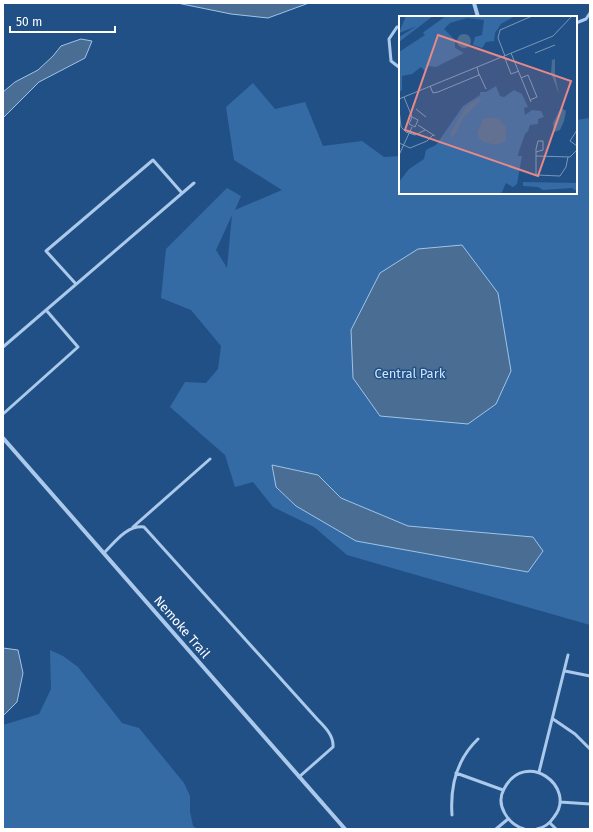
<svg xmlns="http://www.w3.org/2000/svg" width="593" height="832" font-family="'Fira Sans',sans-serif">
<style>
.green{fill:#356ba4;fill-rule:evenodd}
.water{fill:#4a6d93;stroke:#9ec4eb}
.lines{fill:none;stroke-linecap:round;stroke-linejoin:round}
.service{stroke:#abc9ea;stroke-width:3}
.minor{stroke:#abc9ea;stroke-width:4}
.labels{text-anchor:middle;dominant-baseline:central;stroke-width:3;stroke-linejoin:round;paint-order:stroke}
.park-label{font-size:13px;fill:#cfe3f7;stroke:#215087}
.street-label{font-size:13px;fill:#fff;stroke:#215087}
.inset-road{fill:none;stroke:#7a96b7;stroke-width:1}
.view{fill:#e88989;fill-opacity:0.15;stroke:#e88989;stroke-width:2}
.inset-edge{fill:none;stroke:#fff;stroke-width:2}
</style>
<rect width="100%" height="100%" fill="#215087"/>
<path class="green" d="M253,83L275,109L305,102L323,146L362,141L384,157L400,156V193H576V120L590,118V625L347,555L314,527L273,507L253,482L235,487L225,455L170,407L185,382L206,383L218,369L221,346L191,310L161,298L166,249L227,188L241,196L235,210L282,190L234,160L226,107ZM232,215L227,268L216,250Z
M50,650L63,656L78,667L122,723L139,728L184,783L190,796V812L193,826L197,829H3V725L39,714L51,689Z"/>
<path class="water" d="M177,3H309L268,18L231,14Z
M81,39L92,41L85,58L39,82L3,118V92L15,82L38,70L53,56L61,46Z
M462,245L498,293L511,371L496,404L468,424L380,416L353,378L351,330L380,273L418,249Z
M272,465L318,475L341,498L408,526L533,537L543,551L528,572L356,541L296,506L276,487Z
M3,648L18,650L23,673L17,702L3,716Z"/>
<g class="lines">
<path class="service" d="M576,23L586,19L590,13
M400,27H397L389,39L391,61L400,68
M76,284L46,251L153,160L182,193
M3,347L194,183
M3,414L78,347L46,310
M133,527L210,459
M104,553C115,542 127,525 144,527L318,720C325,727 334,736 333,747L299,777
M565,671L590,676
M553,719L575,734L590,749
M539,772L568,655
M456,773L503,790
M560,802L590,804
M452,815C450,786 456,760 478,739
M550,823L556,829
M496,829L508,819
M524,829C508,824 495,805 504,789C525,748 578,787 554,817C550,823 544,828 537,829"/>
<path class="minor" d="M474,3L478,17
M3,438L345,829"/>
</g>
<g class="labels">
<g class="park-label">
<text x="410" y="373">Central Park</text>
</g>
<g class="street-label">
<text transform="translate(182 627) rotate(49)">Nemoke Trail</text>
</g>
</g>
<g transform="translate(399 16)">
<rect width="178" height="178" fill="#215087"/>
<path d="M7,0H34L0,26V21L18,10L0,17ZM47,0H116L102,8L96,17L95,25L87,26L83,32L74,29L76,21L83,19L85,4L68,2L51,7L45,13L56,24V32L65,37L37,51L29,50L26,55L22,51L13,58L3,60V73L0,78V36L26,19L24,17L26,15ZM97,70L101,80L105,81L115,74L123,78L129,91L125,92L126,99L133,94L142,95L145,101L139,103V108L131,109L129,115L126,118L120,135L119,140H123L118,168L114,171L107,167L102,178H0V166L10,153L25,143L27,134L37,129L64,90L81,79V76H87ZM124,166L178,167V175L173,172L144,174L139,171L124,170Z" fill="#356ba4"/>
<path d="M58 25a7 7 0 1 1 14 0a7 7 0 1 1-14 0ZM156,43V59L160,78L152,57L153,44ZM79,82L83,83L65,101L54,122L51,118L66,92ZM162,92L167,95L165,105L161,114L155,116L154,107ZM92,101L100,103L107,111V125L98,129L84,126L80,122L78,117L84,103Z" fill="#4a6d93"/>
<path class="inset-road" d="M112,37L132,86M136,37L156,29M105,40L112,58L120,55M106,40L99,22L101,14L133,0M80,58L87,73M122,62L129,59L138,81L131,84M31,70L34,77L39,76L80,59L78,51M5,81L13,101L19,104L16,111L10,108L13,101M0,83L154,20L173,0M0,93L2,111L7,116L16,119L26,114M17,93L27,101M19,109L36,120M178,114L171,125L178,130M0,127L11,132L28,125L34,119M137,136L144,134V125H139L137,133V158L138,159L161,160L167,151L169,141M0,139L13,111M137,140L171,141L178,134"/>
<path class="view" d="M39,19L172,65L139,160L6,114Z"/>
<rect width="178" height="178" class="inset-edge"/>
</g>
<rect width="593" height="832" fill="none" stroke="#ffffff" stroke-width="8"/>
<path d="M10 26v6h105v-6" fill="none" stroke="#ffffff" stroke-width="2"/>
<text x="16" y="26" font-size="12" fill="#ffffff" stroke="#215087" stroke-width="3" paint-order="stroke">50 m</text>
</svg>
